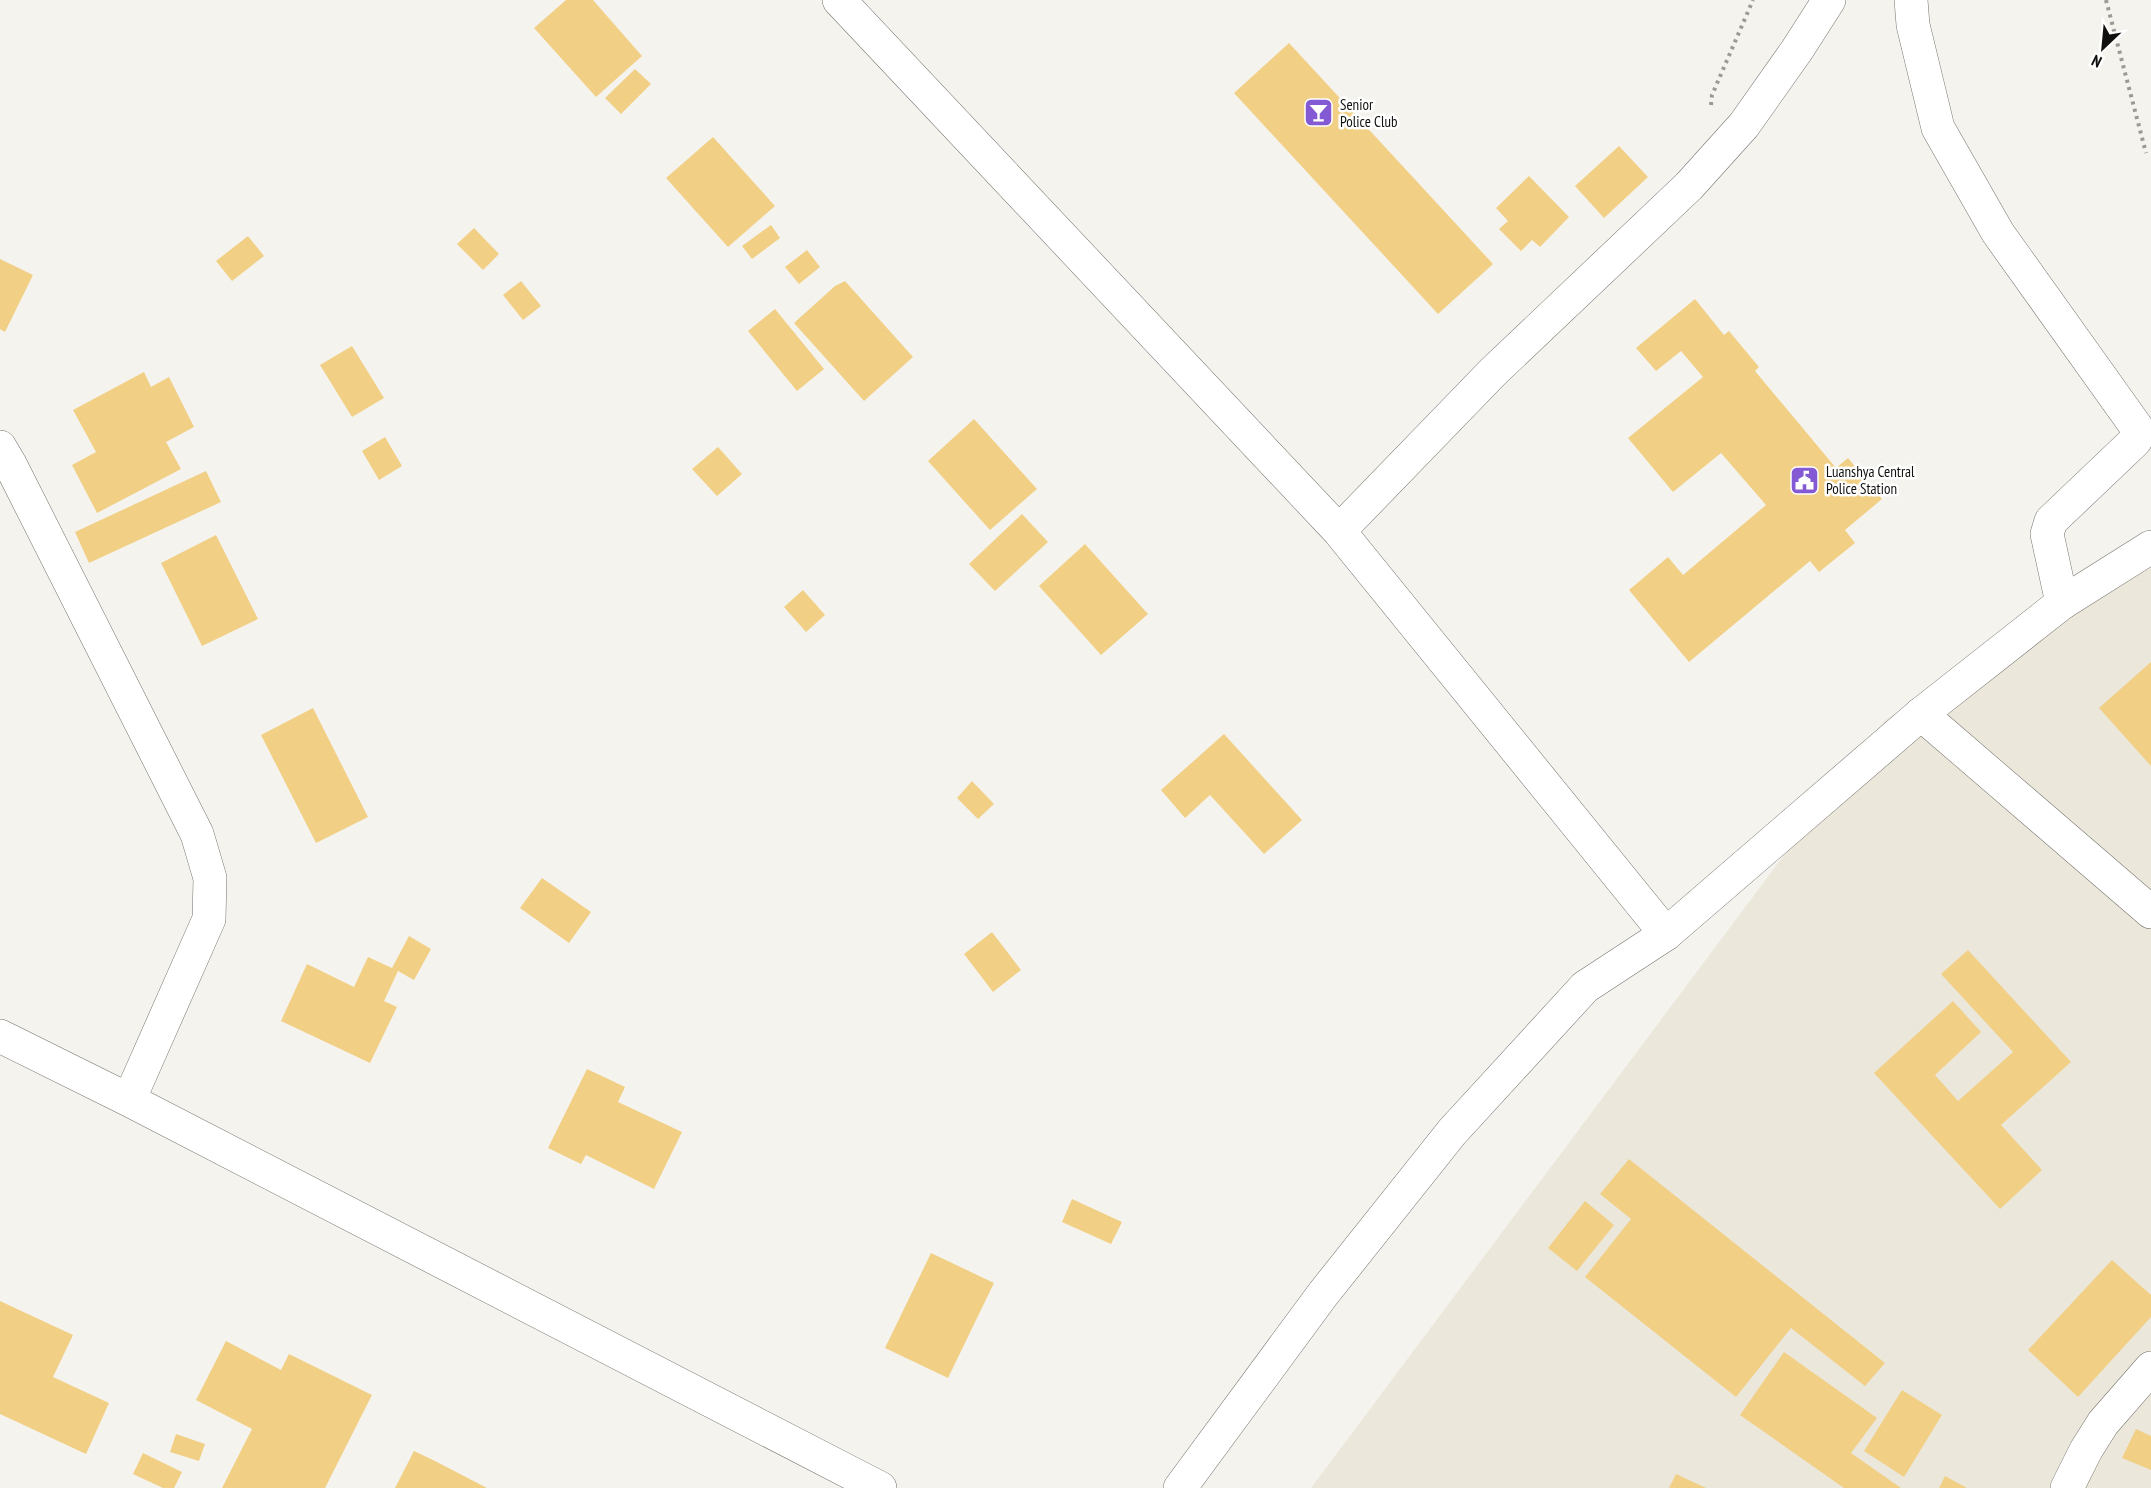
<svg xmlns="http://www.w3.org/2000/svg" width="2151" height="1488" font-family="'PT Sans Narrow',sans-serif">
<style>
.built{fill:#ece7db}
.building{fill:#f1d086}
.lines{fill:none;stroke-linecap:round;stroke-linejoin:round}
.street-casing{stroke:#75736e;stroke-width:34}
.secondary-casing{stroke:#75736e;stroke-width:34}
.path{stroke:#9b9996;stroke-width:4;stroke-dasharray:3 4.5;stroke-linecap:butt}
.street{stroke:#fff;stroke-width:33}
.secondary{stroke:#fff;stroke-width:33}
.labels{text-anchor:middle;dominant-baseline:central;stroke-width:5;stroke-linejoin:round;paint-order:stroke}
.poi-label{font-size:15px;fill:#10100e;stroke:#fff;text-anchor:start}
</style>
<rect width="100%" height="100%" fill="#f5f3ee"/>
<path class="built" d="M2151,557V1488H1311L1885,720Z"/>
<path class="building" d="M566,0H593L642,56L596,97L534,28Z
M1289,43L1493,264L1438,314L1234,93Z
M635,69L651,84L621,114L605,98Z
M713,137L775,206L728,247L666,178Z
M1619,146L1648,177L1604,218L1575,186Z
M1529,176L1569,217L1540,247L1532,240L1521,251L1499,229L1508,221L1496,208Z
M771,225L780,238L752,259L742,246Z
M474,228L499,254L483,270L457,244Z
M248,236L264,256L232,281L216,261Z
M807,250L820,267L799,284L785,267Z
M0,259L33,275L5,332L0,329Z
M521,281L541,306L523,320L503,295Z
M845,281L913,357L864,401L794,323L835,286Z
M1695,299L1724,335L1729,331L1759,367L1755,371L1836,468L1848,458L1882,499L1845,530L1855,543L1819,572L1810,561L1689,662L1629,590L1668,557L1683,575L1766,505L1721,453L1673,492L1628,438L1703,377L1681,351L1656,371L1636,348Z
M775,309L824,369L797,391L748,331Z
M352,346L384,398L352,417L320,365Z
M144,372L151,387L169,377L194,427L166,442L181,469L97,513L72,465L96,452L73,410Z
M974,419L1037,489L990,530L928,461Z
M385,437L402,466L379,480L362,451Z
M718,447L742,474L717,496L692,469Z
M206,471L221,502L89,563L75,532Z
M1022,514L1048,542L995,591L969,564Z
M216,535L258,619L202,646L161,563Z
M1085,544L1148,614L1101,655L1039,586Z
M803,590L825,615L806,632L784,607Z
M2151,662V766L2099,708Z
M313,708L368,817L316,843L261,735Z
M1224,734L1302,820L1264,854L1210,795L1185,818L1161,790Z
M972,781L994,804L978,819L957,798Z
M542,878L591,912L569,943L520,908Z
M992,932L1021,970L993,992L964,954Z
M409,936L431,949L414,980L398,971L384,1001L397,1007L370,1063L281,1021L307,964L354,987L368,957L392,968Z
M1968,950L2071,1062L2001,1125L2042,1170L2000,1209L1874,1073L1953,1001L1981,1032L1935,1075L1958,1101L2013,1052L1941,974Z
M587,1069L625,1087L618,1102L682,1132L654,1189L586,1155L581,1164L548,1148Z
M1629,1159L1885,1363L1865,1386L1791,1328L1736,1397L1585,1277L1631,1219L1600,1194Z
M1072,1199L1122,1222L1111,1244L1062,1222Z
M1585,1201L1614,1225L1577,1271L1548,1248Z
M931,1253L994,1283L948,1378L885,1348Z
M2112,1260L2151,1295V1317L2078,1397L2028,1350Z
M0,1301L73,1335L53,1377L109,1403L86,1454L0,1414Z
M226,1341L281,1370L289,1354L372,1395L325,1488H222L252,1429L196,1400Z
M1784,1352L1877,1418L1851,1453L1901,1488H1844L1740,1415Z
M1902,1390L1942,1415L1904,1477L1864,1451Z
M2136,1429L2151,1436V1470L2122,1458Z
M176,1434L205,1444L199,1461L170,1452Z
M414,1451L435,1461L487,1488H395Z
M143,1453L182,1472L174,1488H163L133,1474Z
M1676,1474L1706,1488H1669Z
M1945,1476L1967,1488H1939Z"/>
<g class="lines">
<defs>
<path id="street" d="M839,0L1339,531L1666,934
M1911,0L1913,25L1938,128L1998,233L2140,432L2135,441L2051,521L2047,534L2062,603
M0,447L10,464L197,834L210,878L209,919L129,1100
M1339,531L1493,372L1689,186L1744,125L1797,50L1829,0
M1921,714L2151,912
M0,1036L129,1100L880,1488
M2067,1488L2086,1450L2103,1423L2151,1368"/>
<path id="secondary" d="M1180,1488L1323,1294L1452,1132L1585,987L1666,934L1921,714L2062,603L2151,547"/>
</defs>
<use href="#street" class="street-casing"/>
<use href="#secondary" class="secondary-casing"/>
<path class="path" d="M2106,0L2146,153
M1711,105L1712,95L1753,0"/>
<use href="#street" class="street"/>
<use href="#secondary" class="secondary"/>
</g>
<defs>
<symbol id="bar-square" viewBox="-11 -11 22 22"><rect x="-9" y="-9" width="18" height="18" rx="4" fill="#845ad4" stroke="#fff"/><path d="M-6-5H6L.8 .8V4.5H3.5V6h-7V4.5H-.8V.8Z" fill="#fff"/></symbol>
<symbol id="civic-square" viewBox="-11 -11 22 22"><rect x="-9" y="-9" width="18" height="18" rx="4" fill="#845ad4" stroke="#fff"/><path d="M-.6-6.5H3V-4.5H.6V-3L4-1V1h2V6H-6V1h2V-1L-.6-3ZM-1.2 2.5V6h2.4V2.5Z" fill="#fff"/></symbol>
</defs>
<g fill-rule="evenodd">
<use href="#bar-square" x="1302" y="96" width="33" height="33"/>
<use href="#civic-square" x="1788" y="464" width="33" height="33"/>
</g>
<g class="labels">
<g class="poi-label">
<text x="1340" y="104">Senior<tspan x="1340" dy="17">Police Club</tspan></text>
<text x="1826" y="471">Luanshya Central<tspan x="1826" dy="17">Police Station</tspan></text>
</g>
</g>
<g transform="translate(2103 48) rotate(206)" stroke="#ffffff" stroke-width="4.5" paint-order="stroke">
<path d="M0-4.5L10 22L0 15L-10 22Z" fill="#10100e"/>
<text y="-9" font-size="16" font-weight="bold" text-anchor="middle" fill="#10100e">N</text>
</g>
</svg>
